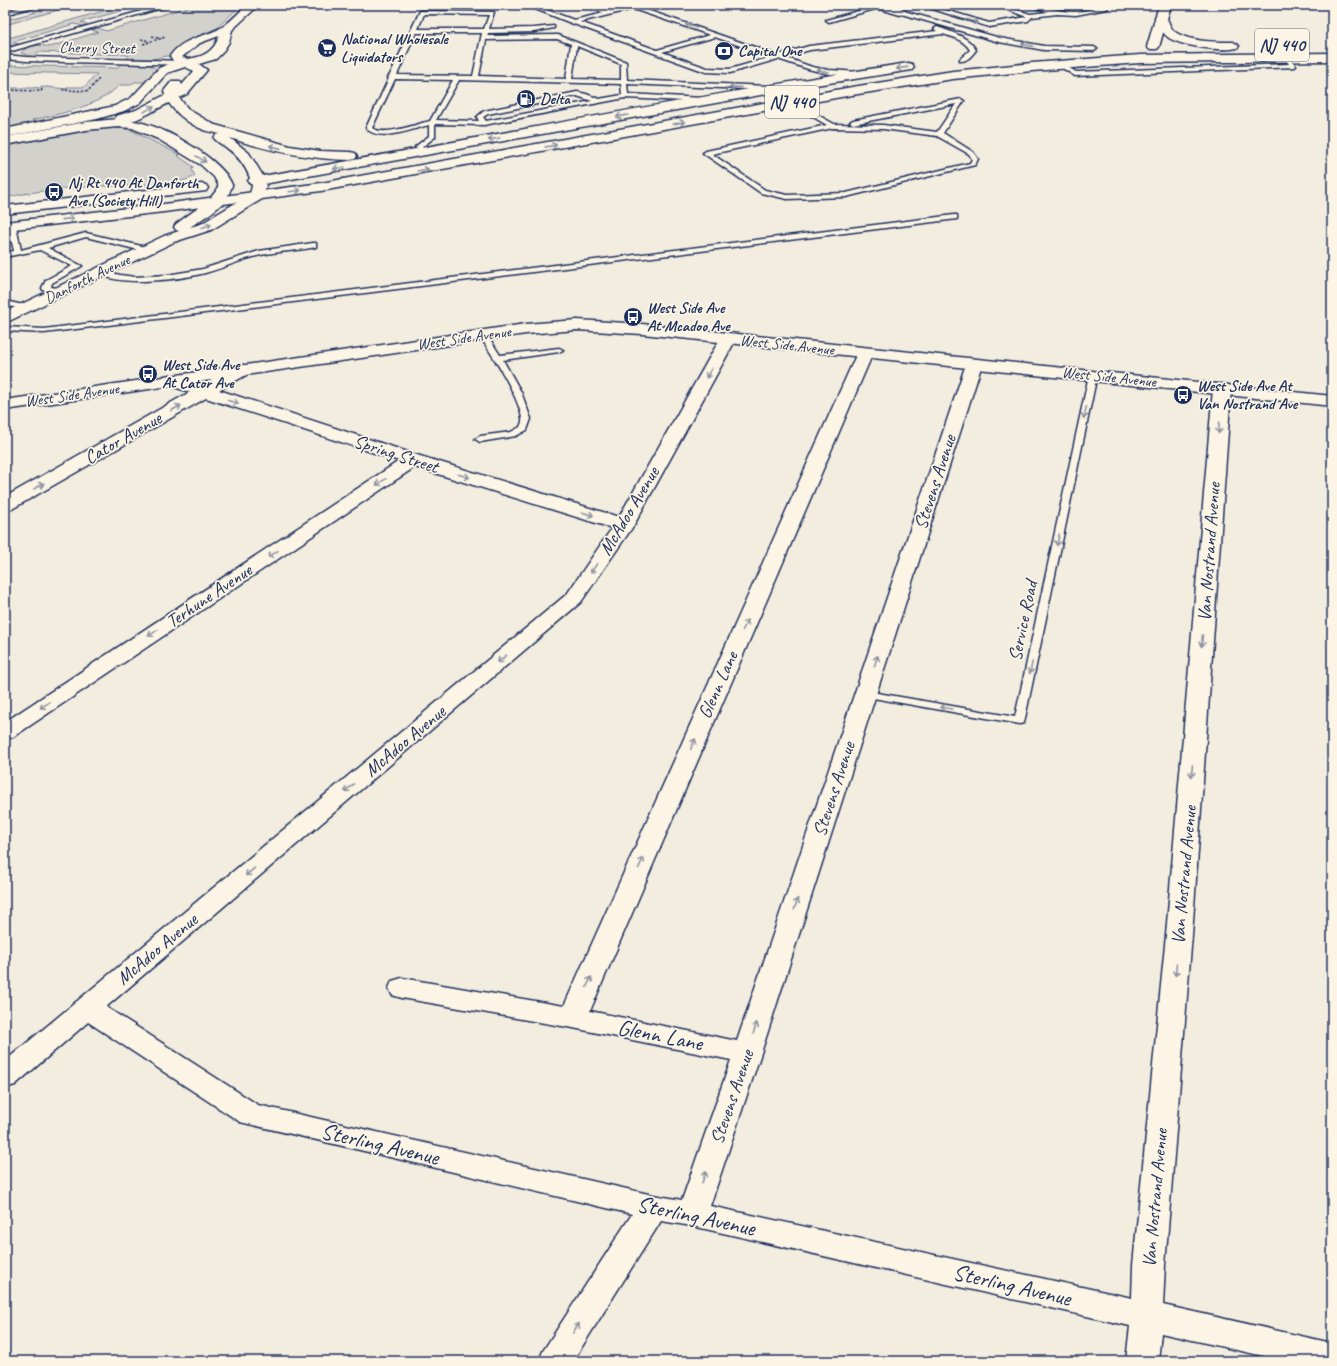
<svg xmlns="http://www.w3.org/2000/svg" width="1337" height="1366" font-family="Caveat,sans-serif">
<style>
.green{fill:#d3d1cc;stroke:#778095}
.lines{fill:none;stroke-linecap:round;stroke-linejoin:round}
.service-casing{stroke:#1b2f5e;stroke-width:3}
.minor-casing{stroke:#1b2f5e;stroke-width:3}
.tertiary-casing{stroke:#1b2f5e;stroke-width:3}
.secondary-casing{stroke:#1b2f5e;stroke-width:3}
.trunk-casing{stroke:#1b2f5e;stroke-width:3}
.path{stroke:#1b2f5e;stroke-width:1.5;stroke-dasharray:2.5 1.5;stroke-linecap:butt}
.service{fill:#fcf5e5;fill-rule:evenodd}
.minor{fill:#fcf5e5;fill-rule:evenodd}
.tertiary{fill:#fcf5e5;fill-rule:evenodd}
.secondary{fill:#fcf5e5;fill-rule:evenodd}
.trunk{fill:#fcf5e5;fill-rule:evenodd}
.oneway{stroke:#8c92a2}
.labels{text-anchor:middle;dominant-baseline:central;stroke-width:3.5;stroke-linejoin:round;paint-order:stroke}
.far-poi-label{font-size:16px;font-weight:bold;fill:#1b2f5e;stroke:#fcf5e5;text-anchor:start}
.far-street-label{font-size:16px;fill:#1b2f5e;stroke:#fcf5e5}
.shield{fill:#fcf5e5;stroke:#5e6a86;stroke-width:1}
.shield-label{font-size:18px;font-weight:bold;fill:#1b2f5e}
.street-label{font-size:19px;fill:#1b2f5e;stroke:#fcf5e5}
.near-street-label{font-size:23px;fill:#1b2f5e;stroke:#fcf5e5}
</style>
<rect width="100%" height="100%" fill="#f3ede0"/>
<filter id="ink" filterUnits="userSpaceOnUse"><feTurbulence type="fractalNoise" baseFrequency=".025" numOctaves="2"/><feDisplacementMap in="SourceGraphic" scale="8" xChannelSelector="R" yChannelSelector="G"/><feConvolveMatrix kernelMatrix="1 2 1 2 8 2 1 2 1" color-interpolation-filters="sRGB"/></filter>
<g filter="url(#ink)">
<path class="green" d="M61,5H76L5,25V20L36,12L30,9L36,8L42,10Z
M124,5H150L154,6L150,7L142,5L81,22L87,25L83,26L74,24L13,42L19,44L5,47V39Z
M195,5H241L217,28L191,39L167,56L152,59H126L129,55L38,52L33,57L21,53C26,45 41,44 50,47L98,32L92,30L98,28L106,31Z
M121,64C131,64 149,61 156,69L145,82H134L131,85H120C116,88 111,93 106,96C84,109 57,115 32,120L38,123L5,130V86L12,88H32L46,87L67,89L68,87H84L97,74L5,72V65L117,68Z
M115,127L131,130L180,155L178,156L194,167L191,168L195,176C180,186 122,186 102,186C70,188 36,190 5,198V146L96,129Z"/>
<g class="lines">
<defs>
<path id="service" d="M29,5H39L5,15V11Z
M163,5H172L5,53V49Z
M525,5H533L574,20L604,13L585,5H593L610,11L627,7L625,5H638V7L778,55L809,46L937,31L934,29L937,27C951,32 968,36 976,50C972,55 967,62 960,61V59L970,50C964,40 953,37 943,34L810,50L784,57L812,67L829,70L859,72V74L857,75L829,74L808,69L778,59L730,73L706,72L571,23ZM633,9L710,35L657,50L580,22ZM715,37L772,57L730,69L707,68L662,52Z
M880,5H889L829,22L826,20Z
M920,5H929L989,23L1027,17L995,5H1003L1030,14L1048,12L1028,5C1044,5 1059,12 1075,12C1087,11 1101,5 1109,5L1107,9L1076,15L1057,14L1032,17L1028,21L989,27Z
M900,10L1000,38L1044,46L1094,47L1097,49L1094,51L1044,50L999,42L898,13L897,12Z
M420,11L494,12L489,29L534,28L554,26V28L534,32L488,33L487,36L558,35L626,62L627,80L769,86L772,88L769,90L627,84L628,94L703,98L706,100L703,102L625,98L484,125L435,124V137L422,147L428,152L425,154L415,147L429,136V125C412,129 379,143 366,128L389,78L388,77L390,75ZM424,14L489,15L484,29H418ZM416,33H482L473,76L397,75ZM557,39L571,44L566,79L479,76L486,40ZM577,46L621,64V80L572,79ZM395,79L453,80L430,121C416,124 384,137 372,128ZM459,80L621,84L622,95L599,99L586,94L577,92L484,111L477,117L479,121L436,120ZM577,96L592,101L486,121L483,117L488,114Z
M5,55L26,57L188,61L191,63L188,65L26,61L5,59Z
M1287,55L1289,56L1296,66L1295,67L1075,76L1056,64L1061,63L1076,72L1289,64L1284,57Z
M961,99L964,101L943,133L973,152L978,159L975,165L846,197L787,199L761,193L703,153L706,151L827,125L789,103L788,102L791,100L834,124L883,125L937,132L956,104L853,124L850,122L853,120ZM833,128L883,129L937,136L969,154L972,159L970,163L846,193L787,195L765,190L712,154Z
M954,215H957V219L44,333L5,331V327L44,329Z
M9,224H12L16,226L21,250L86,233L150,248L151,250L147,252L86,237L48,248L82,266L52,283L51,287L64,289L65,291L61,293L43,290L42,288L46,280L72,266L40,250L5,257V253L14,251L8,226Z
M313,243H316V247C298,251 279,251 261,255C242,259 224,268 205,273C183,279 115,288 97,272L101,270L120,275L135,277L167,275L203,269L259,251Z
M5,301L28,306L29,308L25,310L5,305Z
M480,333H486L500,355L559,348L563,350L559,352L503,360L521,392L531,419L527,430L516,436L480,442L475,439L480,436L511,432L520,427C521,424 523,421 522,418C518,395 492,354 479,335Z
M1093,372L1097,375L1024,723L1020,724L862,696L860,694L866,691L1015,717L1089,375Z"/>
<path id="minor" d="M247,5H259L232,30L229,42L222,53L216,59L199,64L207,70L187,94L179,98L189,110L213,124L215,127L213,130C199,133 176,114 169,103C155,109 133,126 116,122L115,119L116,116L136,110L165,95L164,91L172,81H180L182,85L194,71L185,67L167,73L140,103L124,111L97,119L5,137V129L115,106L131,98L159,68L174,62L170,56C184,36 206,38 224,26C232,20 239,12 247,5ZM219,36C214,52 203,57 188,59L182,57L200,43Z
M871,5C882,5 899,3 906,12L900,15L873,7Z
M1161,14L1165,15C1168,19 1169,25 1172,29C1183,42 1217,42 1233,42L1237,44L1239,46L1237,48C1222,52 1182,46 1169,38C1162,33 1158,25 1155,17L1157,15Z
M728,334L734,336L736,339L634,525L581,602L106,1007L258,1105L653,1195L682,1200L731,1060L573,1028L402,998L392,995L389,988L392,981L402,978L564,1006L857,353L859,349L865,348L871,349L873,353L590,1011L737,1041L966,364L968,360L974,359L980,360L982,364L761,1053L710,1206L1132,1298L1133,1265L1166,935L1213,389L1216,385L1222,384L1228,385L1231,389L1192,935L1165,1265L1163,1305L1332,1343V1361H1286L1161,1333L1158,1361H1126L1130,1326L692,1226L661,1221L573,1361H539L543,1351L632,1214L240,1122L88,1022L15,1085L5,1088V1061L567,594L612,528L415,467L13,737L5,739V722L399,461L206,398L12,509L5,511V497L190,392L164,384L161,380L164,376L170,375L203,385L236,366L242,365L248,366L250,370L248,374L219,390L420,456L619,517L720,339L722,336Z"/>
<path id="tertiary" d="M1159,5H1171L1159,47L1157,49H1149L1147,47Z"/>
<path id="secondary" d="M258,177L263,178L266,186L262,199L211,230L174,242L5,323V312L164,236L179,231L176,230L174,227L176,224L209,200L216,191L220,182L225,181L230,182L232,185C227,206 206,216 190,227L201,224L250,194L252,186L251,181L253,178Z
M577,320L642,324L1332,396V406L642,334L577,330L526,334L5,410V400L526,324Z"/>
<path id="trunk" d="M1325,5H1332V9L1328,8Z
M1332,53V61L1140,63L1032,71L953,79L852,95L321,191L164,212L5,230V222L164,204L321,183L852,87L953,71L1032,63L1140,55Z
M908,63L912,64L914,67L912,70L816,85L258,185L250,184L248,181L250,178C245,165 238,156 227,148C223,145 217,142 214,138L216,135L220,134L203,130L201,127L203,124L208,123L290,146L320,151L350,152L355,153L357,156L355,159L350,160C308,159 269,151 230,138L249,153L263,176C478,139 692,96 908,63Z
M118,119C128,120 137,121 146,124C170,131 223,160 232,185L230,188L225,189L220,188L214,177L201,165L158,139L132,128L118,127L86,130L5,145V137L86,122Z
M201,184L206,185L208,188L206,191L5,214V206Z"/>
</defs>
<use href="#service" class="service-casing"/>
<use href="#minor" class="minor-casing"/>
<use href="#tertiary" class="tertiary-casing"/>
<use href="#secondary" class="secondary-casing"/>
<use href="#trunk" class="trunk-casing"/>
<path class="path" d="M68,5L72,7
M52,9L67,5
M152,36L161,39
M141,39L149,41
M143,44L165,37
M5,88L7,86
M64,89L63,90L88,91L99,79
M5,90L41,91L43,88"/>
<use href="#service" class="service"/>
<use href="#minor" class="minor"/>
<use href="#tertiary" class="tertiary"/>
<use href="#secondary" class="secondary"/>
<use href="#trunk" class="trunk"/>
</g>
<defs><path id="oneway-shaft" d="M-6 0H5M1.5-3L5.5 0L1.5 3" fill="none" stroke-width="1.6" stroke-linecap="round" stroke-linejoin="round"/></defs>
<g class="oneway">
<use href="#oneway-shaft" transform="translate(973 21) rotate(17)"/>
<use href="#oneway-shaft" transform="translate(691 26) rotate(-161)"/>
<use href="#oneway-shaft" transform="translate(1027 45) rotate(-169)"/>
<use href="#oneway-shaft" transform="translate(902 68) rotate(172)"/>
<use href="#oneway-shaft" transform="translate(823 71) rotate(-169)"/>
<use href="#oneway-shaft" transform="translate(735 87) rotate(-178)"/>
<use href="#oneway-shaft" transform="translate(149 109) rotate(-31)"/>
<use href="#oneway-shaft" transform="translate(622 116) rotate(170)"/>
<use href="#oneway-shaft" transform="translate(679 123) rotate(-10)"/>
<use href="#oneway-shaft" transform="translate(494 139) rotate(170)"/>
<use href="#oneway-shaft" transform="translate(551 146) rotate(-10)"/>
<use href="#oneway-shaft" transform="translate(275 147) rotate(-167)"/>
<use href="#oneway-shaft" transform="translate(201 159) rotate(32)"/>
<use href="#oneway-shaft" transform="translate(339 168) rotate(170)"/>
<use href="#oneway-shaft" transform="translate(423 170) rotate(-10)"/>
<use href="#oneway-shaft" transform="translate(295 191) rotate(-7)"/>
<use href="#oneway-shaft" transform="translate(68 219) rotate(-6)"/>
<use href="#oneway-shaft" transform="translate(206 226) rotate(-24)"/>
<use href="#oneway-shaft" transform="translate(709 373) rotate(119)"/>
<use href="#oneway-shaft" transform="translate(233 402) rotate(18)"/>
<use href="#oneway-shaft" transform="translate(176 408) rotate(-30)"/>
<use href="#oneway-shaft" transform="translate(1085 413) rotate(102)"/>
<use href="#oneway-shaft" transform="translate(1219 428) rotate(94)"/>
<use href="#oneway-shaft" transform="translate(464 476) rotate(17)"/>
<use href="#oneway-shaft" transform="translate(381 482) rotate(146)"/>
<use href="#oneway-shaft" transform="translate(39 486) rotate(-30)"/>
<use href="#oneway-shaft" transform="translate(588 514) rotate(17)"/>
<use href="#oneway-shaft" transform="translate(1058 540) rotate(102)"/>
<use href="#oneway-shaft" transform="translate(273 554) rotate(146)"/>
<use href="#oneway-shaft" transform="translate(594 568) rotate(124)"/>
<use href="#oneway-shaft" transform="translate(745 625) rotate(-66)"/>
<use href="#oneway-shaft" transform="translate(153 633) rotate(146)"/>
<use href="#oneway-shaft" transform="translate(1202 641) rotate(94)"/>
<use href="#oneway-shaft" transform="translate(502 659) rotate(140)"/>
<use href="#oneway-shaft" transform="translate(876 661) rotate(-72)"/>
<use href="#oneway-shaft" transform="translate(1031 668) rotate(102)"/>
<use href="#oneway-shaft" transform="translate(45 705) rotate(146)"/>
<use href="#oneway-shaft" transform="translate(946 708) rotate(-170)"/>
<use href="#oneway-shaft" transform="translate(693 744) rotate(-66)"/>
<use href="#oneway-shaft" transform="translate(1192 771) rotate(94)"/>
<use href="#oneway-shaft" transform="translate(349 788) rotate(140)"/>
<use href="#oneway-shaft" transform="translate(641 863) rotate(-66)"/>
<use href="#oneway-shaft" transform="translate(250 872) rotate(140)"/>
<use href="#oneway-shaft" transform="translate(796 904) rotate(-72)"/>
<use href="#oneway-shaft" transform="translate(1176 970) rotate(95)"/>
<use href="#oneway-shaft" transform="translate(589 982) rotate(-66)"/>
<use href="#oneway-shaft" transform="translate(755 1028) rotate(-72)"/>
<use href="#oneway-shaft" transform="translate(704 1177) rotate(-71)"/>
<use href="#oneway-shaft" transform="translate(576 1328) rotate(-57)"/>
</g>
</g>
<defs>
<symbol id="supermarket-disc" viewBox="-11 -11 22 22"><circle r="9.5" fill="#1b2f5e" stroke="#fcf5e5"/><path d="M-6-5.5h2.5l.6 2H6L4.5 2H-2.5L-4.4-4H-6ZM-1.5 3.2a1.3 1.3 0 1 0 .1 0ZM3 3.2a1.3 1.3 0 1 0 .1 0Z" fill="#fff"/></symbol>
<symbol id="bank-disc" viewBox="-11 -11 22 22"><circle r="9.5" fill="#1b2f5e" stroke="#fcf5e5"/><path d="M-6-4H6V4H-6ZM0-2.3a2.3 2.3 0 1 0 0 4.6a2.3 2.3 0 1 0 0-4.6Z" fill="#fff"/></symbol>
<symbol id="fuel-disc" viewBox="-11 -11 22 22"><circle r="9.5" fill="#1b2f5e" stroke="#fcf5e5"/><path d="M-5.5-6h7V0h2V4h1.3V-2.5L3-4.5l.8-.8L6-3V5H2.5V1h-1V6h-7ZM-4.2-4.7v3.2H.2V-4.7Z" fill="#fff"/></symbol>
<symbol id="bus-disc" viewBox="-11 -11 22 22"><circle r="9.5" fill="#1b2f5e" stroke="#fcf5e5"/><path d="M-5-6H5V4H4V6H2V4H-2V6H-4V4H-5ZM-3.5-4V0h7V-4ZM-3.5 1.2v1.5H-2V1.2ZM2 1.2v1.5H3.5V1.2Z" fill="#fff"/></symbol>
</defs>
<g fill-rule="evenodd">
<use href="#supermarket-disc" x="316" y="37" width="22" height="22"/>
<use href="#bank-disc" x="713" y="40" width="22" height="22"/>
<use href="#fuel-disc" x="515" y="88" width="22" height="22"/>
<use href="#bus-disc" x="43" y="181" width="22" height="22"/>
<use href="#bus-disc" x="622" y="306" width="22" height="22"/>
<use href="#bus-disc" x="137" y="363" width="22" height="22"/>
<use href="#bus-disc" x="1172" y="384" width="22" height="22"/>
</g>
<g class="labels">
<g class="far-poi-label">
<text x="341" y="39">National Wholesale<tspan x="341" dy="18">Liquidators</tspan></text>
<text x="738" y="51">Capital One</text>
<text x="540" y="99">Delta</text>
<text x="68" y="183">Nj Rt 440 At Danforth<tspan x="68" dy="18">Ave (Society Hill)</tspan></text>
<text x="647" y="308">West Side Ave<tspan x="647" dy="18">At Mcadoo Ave</tspan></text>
<text x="162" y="365">West Side Ave<tspan x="162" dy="18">At Cator Ave</tspan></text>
<text x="1197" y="386">West Side Ave At<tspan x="1197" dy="18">Van Nostrand Ave</tspan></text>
</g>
<g class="far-street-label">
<text transform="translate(97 48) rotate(1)">Cherry Street</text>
<text transform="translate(87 279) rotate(-26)">Danforth Avenue</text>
<text transform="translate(464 338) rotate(-8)">West Side Avenue</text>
<text transform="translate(787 345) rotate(6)">West Side Avenue</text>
<text transform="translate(1109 377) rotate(6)">West Side Avenue</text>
<text transform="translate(72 395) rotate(-8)">West Side Avenue</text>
</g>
<g class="shield">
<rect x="1255" y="29" width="54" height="32" rx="3"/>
<rect x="765" y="86" width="54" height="32" rx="3"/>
</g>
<g class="shield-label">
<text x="1282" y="45">NJ 440</text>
<text x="792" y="102">NJ 440</text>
</g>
<g class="street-label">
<text transform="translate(123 438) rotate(-30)">Cator Avenue</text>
<text transform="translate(396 454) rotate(18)">Spring Street</text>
<text transform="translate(935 482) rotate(-72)">Stevens Avenue</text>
<text transform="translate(629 511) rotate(-59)">McAdoo Avenue</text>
<text transform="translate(1209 552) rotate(-86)">Van Nostrand Avenue</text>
<text transform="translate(209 596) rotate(-34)">Terhune Avenue</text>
<text transform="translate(1023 621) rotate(-78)">Service Road</text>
<text transform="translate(718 685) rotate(-66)">Glenn Lane</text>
<text transform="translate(405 741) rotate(-40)">McAdoo Avenue</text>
<text transform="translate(834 789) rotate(-72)">Stevens Avenue</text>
<text transform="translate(1184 875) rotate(-85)">Van Nostrand Avenue</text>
<text transform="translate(157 949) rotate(-40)">McAdoo Avenue</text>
<text transform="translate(732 1097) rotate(-71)">Stevens Avenue</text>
<text transform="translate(1155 1198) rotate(-85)">Van Nostrand Avenue</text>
</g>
<g class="near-street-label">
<text transform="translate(660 1035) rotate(11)">Glenn Lane</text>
<text transform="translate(380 1144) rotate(13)">Sterling Avenue</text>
<text transform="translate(696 1216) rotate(12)">Sterling Avenue</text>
<text transform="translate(1012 1285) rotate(13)">Sterling Avenue</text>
</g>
</g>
<rect width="1337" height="1366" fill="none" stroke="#fcf5e5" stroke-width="20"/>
<rect x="10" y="10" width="1317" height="1346" fill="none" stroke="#1b2f5e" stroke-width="1.5" filter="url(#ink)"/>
</svg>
